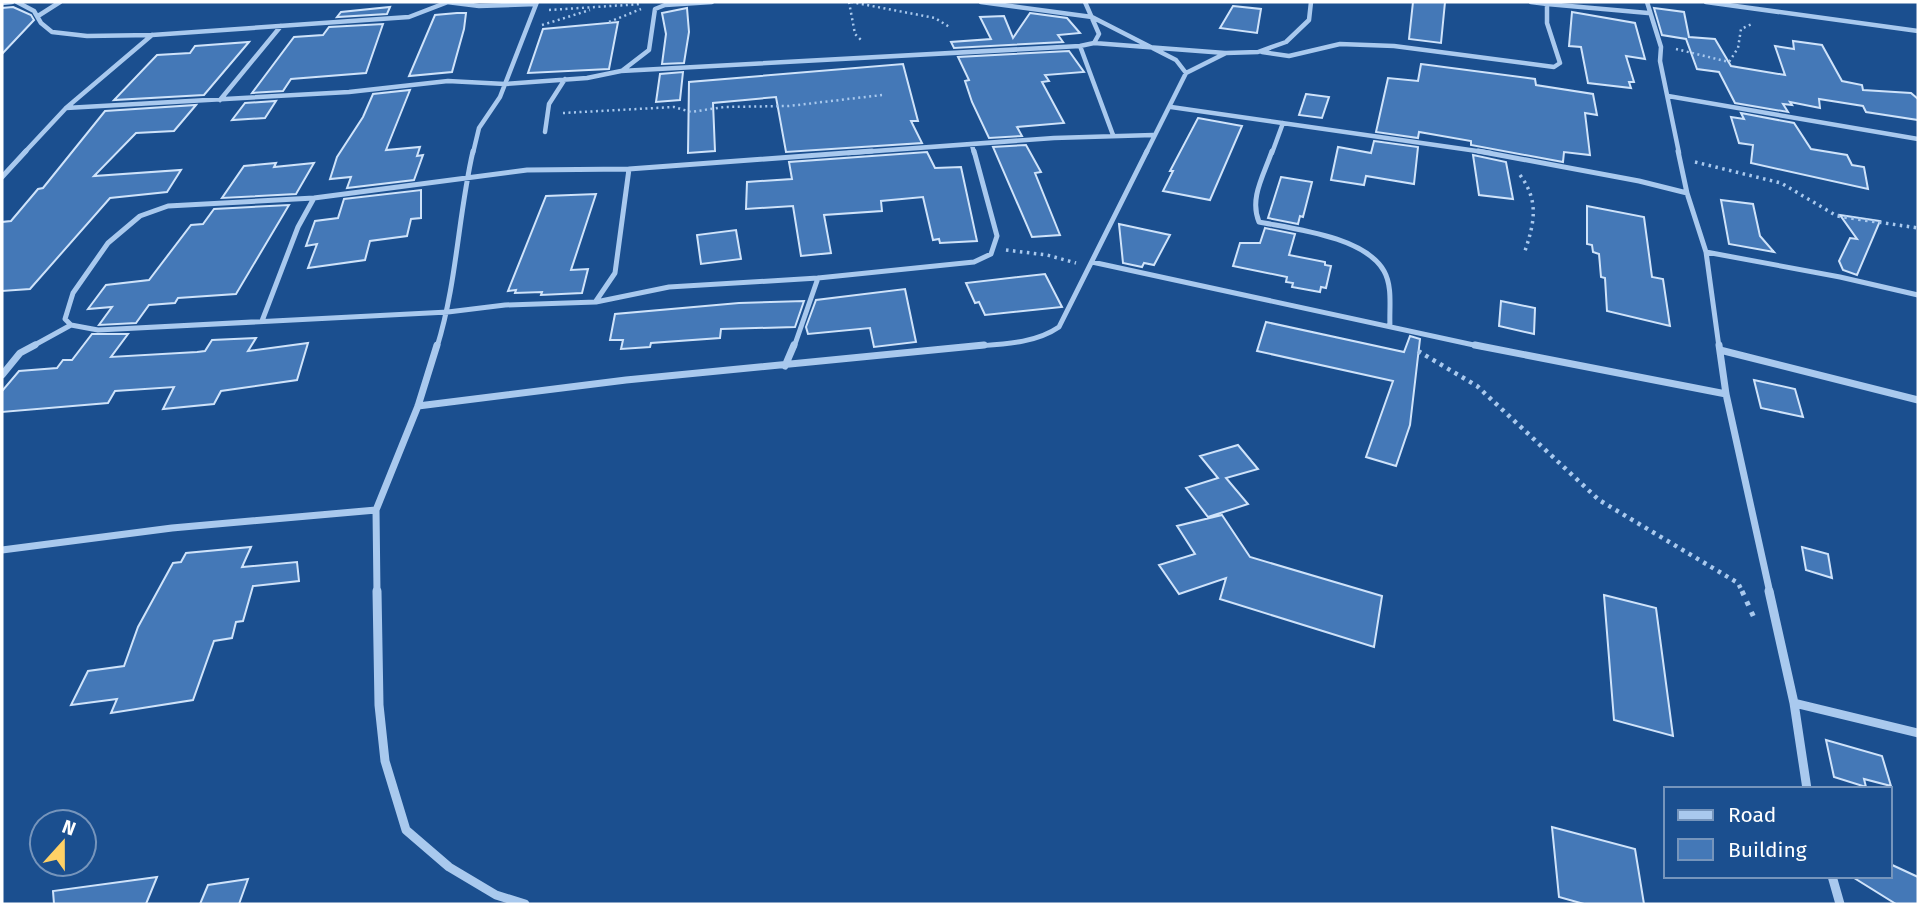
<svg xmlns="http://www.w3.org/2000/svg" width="1920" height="906" font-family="'Fira Sans',sans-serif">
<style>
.building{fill:#4478b7;stroke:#cfe3fa;stroke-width:2}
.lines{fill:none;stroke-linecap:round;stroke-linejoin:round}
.path-far3{stroke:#a9c9ee;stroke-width:2.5;stroke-dasharray:2 3.5;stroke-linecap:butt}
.path-far2{stroke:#a9c9ee;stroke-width:3.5;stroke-dasharray:2.5 4.5;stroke-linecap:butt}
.path-far1{stroke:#a9c9ee;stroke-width:4.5;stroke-dasharray:3.5 5;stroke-linecap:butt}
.path{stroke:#a9c9ee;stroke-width:5;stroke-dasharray:4.5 7;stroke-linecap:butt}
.street-far3{stroke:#a9c9ee;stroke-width:4.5}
.street-far2{stroke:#a9c9ee;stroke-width:5}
.street-far1{stroke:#a9c9ee;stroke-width:7}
.street{stroke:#a9c9ee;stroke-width:9}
</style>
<rect width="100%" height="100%" fill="#1b4f8f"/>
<path class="building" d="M1413,2H1445L1441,43L1409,39Z
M1233,6L1261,9L1257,33L1220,28Z
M13,7L31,15L34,20L2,54V8Z
M390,7L387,14L337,17L341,12Z
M687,8L689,32L684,63L662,64L666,34L662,13Z
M1654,8L1684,12L1689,37L1715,39L1731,66L1785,75L1775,46L1794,49L1793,41L1822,45L1842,81L1862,85L1863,90L1911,93L1918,99V120L1866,112L1863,106L1819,99L1820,108L1790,102L1792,105L1783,104L1788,112L1735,103L1719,72L1697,69L1686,39L1662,35Z
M1572,12L1635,23L1645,59L1626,56L1634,82H1629L1631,88L1588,83L1581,47L1569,46Z
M457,13H466L464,29L452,72L409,76L435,15Z
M1030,13L1067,18L1080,33L1058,35L1063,42L954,48L951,42L991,39L980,17L1004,16L1013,38Z
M618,22L609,69L528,73L543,29Z
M383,24L366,73L291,79L283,91L252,93L294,37L323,35L329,27Z
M249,42L204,95L114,100L157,55L190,53L195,46Z
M1069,51L1084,72L1045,75L1049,81L1042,82L1064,123L1017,127L1022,136L989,138L972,102L965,81L969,80L958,57Z
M903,64L918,121H911L922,143L786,152L776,97L713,103L715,151L688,153L689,82Z
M1421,64L1535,79L1536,85L1593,94L1597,115L1585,113L1590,155L1564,152L1563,162L1471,145V141L1419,132L1418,138L1376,132L1388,78L1418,81Z
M683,72L680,100L656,102L660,74Z
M410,90L386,150L420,147L417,156L423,155L414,180L347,188L351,177L330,179L337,157L363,117L373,94Z
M1306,94L1329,97L1322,118L1299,115Z
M276,101L265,118L232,120L245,103Z
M196,105L174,131L136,133L94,176L181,170L167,192L110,198L30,289L2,291V222L11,221L38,189L43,188L105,111Z
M1741,113L1794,123L1811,149L1847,155L1852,165L1864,167L1868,189L1751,163L1753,145L1739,143L1731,117L1744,119Z
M1198,118L1242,126L1210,200L1163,191L1173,171H1170Z
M1374,141L1418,147L1414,184L1366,176L1364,185L1331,180L1338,147L1371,153Z
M1026,145L1041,172L1035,173L1060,235L1032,237L993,147Z
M927,152L935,168L961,167L977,241L940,243L939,239L933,240L923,197L881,201L882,211L824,215L831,253L801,256L793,206L746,209L747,182L792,179L789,162Z
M1473,155L1506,162L1513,199L1479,195Z
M276,163L274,167L314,163L296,194L222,198L244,166Z
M1281,177L1312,182L1303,217L1300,216L1298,224L1268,218Z
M421,190V218L411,219L407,236L370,241L365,260L308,268L317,244L306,246L315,221L338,218L344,199Z
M596,194L571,270L588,269L582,293L541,295L542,292L515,293L516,290L508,291L546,196Z
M1721,200L1753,204L1760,236L1774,252L1729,244Z
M289,205L236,294L178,298L175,303L149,305L136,323L99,325L112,307L88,309L106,285L149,280L191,225L203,224L214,209Z
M1587,206L1644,217L1652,277L1663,279L1670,326L1607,311L1605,278L1601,277L1599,254L1593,252L1592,245L1587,244Z
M1840,215L1880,221L1857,275L1843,270L1839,261L1850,238L1857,239Z
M1119,224L1170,235L1154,265L1144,263L1142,267L1123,263Z
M1265,228L1295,234L1289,255L1325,262V265L1331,266L1326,288L1321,287L1320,292L1292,287L1293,283L1286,282L1287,277L1233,266L1240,243H1260Z
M736,230L741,259L701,264L697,235Z
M1045,274L1062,307L985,315L979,302L975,303L966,283Z
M905,289L916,342L874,347L870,328L808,334L806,327L816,300Z
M804,301L795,327L721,329L720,338L651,343L650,347L621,349L623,340H610L615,314L739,303Z
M1501,301L1535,308L1534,334L1499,326Z
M1266,322L1404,352L1410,336L1420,339L1410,425L1396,466L1366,457L1393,381L1257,351Z
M92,334H128L111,357L197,352L205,351L212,340L256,338L248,351L308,343L297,380L221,391L214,404L163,409L174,387L115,391L108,403L2,412V391L19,371L57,368L63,360H72Z
M1754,380L1795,389L1803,417L1761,408Z
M1238,445L1258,469L1226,478L1248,504L1208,517L1186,488L1218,478L1200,456Z
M1222,515L1250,557L1382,596L1374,647L1220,599L1226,578L1179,594L1159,565L1195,554L1177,526Z
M251,547L242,567L297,562L299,581L253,586L243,621L236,622L232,638L214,641L193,700L111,713L117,699L71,705L88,671L124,666L138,627L173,563L181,562L186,553Z
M1802,547L1828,554L1832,578L1806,570Z
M1604,595L1656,608L1673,736L1614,720Z
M1826,740L1882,756L1891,786L1864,779L1866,787L1834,777Z
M1552,827L1635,849L1644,904H1584L1559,897Z
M1890,864L1918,877V904H1896L1851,876H1890Z
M157,877L146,904H54L53,891Z
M248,879L239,904H200L208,885Z"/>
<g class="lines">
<path class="path-far3" d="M849,2L855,34L863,42
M851,2L935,18L951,28
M549,10L642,4
M609,22L641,9
M542,25L590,10
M1676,49L1729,62L1738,48L1741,29L1752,24
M563,113L674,107L691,112L724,107L789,106L882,95"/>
<path class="path-far2" d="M1695,162L1781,183L1837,216L1918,228
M1520,175C1540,202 1534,224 1524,254
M1006,250L1047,255L1076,263"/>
<path class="path-far1" d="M1418,351L1477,386L1599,500L1738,583L1743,593"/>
<path class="path" d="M1742,591L1755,620"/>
<path class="street-far3" d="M17,2L34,11L41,23L52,32L87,36L152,35L409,17L448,2
M447,2L479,6L536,4
M981,2L1092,17L1176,60L1186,73
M1531,2L1547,4
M1647,2L1661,47L1660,61L1679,153
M1706,2L1918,31
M2,3L12,2
M38,16L60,2
M1094,43L1225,53
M1080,46L1113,135
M1262,52L1289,56L1340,44L1394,46L1554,67L1560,63L1547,23V4L1648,13
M623,70L649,50L655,9L665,5L712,2
M1668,96L1918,139
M220,100L281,26
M1171,107L1491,153
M66,108L349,92L448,81L505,84L587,78L621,71L1080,46L1094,43L1099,34L1085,2
M545,132L549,104L565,79
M972,145L974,153
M24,153L66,108L152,35
M473,153L479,128L500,97L537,2
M848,153L1054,138L1153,135
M1146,153L1186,73L1226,53L1258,52L1286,42L1309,20L1311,2
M1272,153L1283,123"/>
<path class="street-far2" d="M872,151L629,169L527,170L314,198L168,206L140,216L108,243L73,293L65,319L71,325L98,330L448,312L505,305L596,302L669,287L818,278L974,262L991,254L997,236L974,151
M1272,151C1264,175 1249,198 1259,222C1295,229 1365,237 1384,271C1393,287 1389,309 1390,326
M1478,151L1639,181L1687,193
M1678,151L1687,193L1706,252L1719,347
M2,177L26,151
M1706,252L1840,277L1918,295
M1092,262L1483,347
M596,301L615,273L629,169
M262,321L298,227L314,198
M31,347L71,325
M437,347C457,283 458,216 473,151
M794,347L818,278
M966,347C997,344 1033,345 1059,327L1147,151"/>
<path class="street-far1" d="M1475,345L1726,394
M1719,345L1726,394L1770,593
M1720,350L1918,400
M785,366L794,345
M2,375L20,353L35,345
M418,406L626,380L984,345
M2,550L172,528L376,510
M377,593L376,510L418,406L437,345"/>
<path class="street" d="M377,591L379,705L385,761L406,830L449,867L496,895L525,904
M1769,591L1794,703L1807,789
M1794,703L1918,733
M1832,876L1840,904"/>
</g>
<rect width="1920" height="906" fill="none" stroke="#ffffff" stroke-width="7"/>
<rect x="1664" y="787" width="228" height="91" fill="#1b4f8f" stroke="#7695bc" stroke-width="2"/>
<rect x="1678" y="810" width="35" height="10" fill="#a9c9ee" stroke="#7695bc" stroke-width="2"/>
<text x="1728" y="822" font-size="21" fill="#ffffff">Road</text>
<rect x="1678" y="839" width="35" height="21" fill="#4478b7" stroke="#7695bc" stroke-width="2"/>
<text x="1728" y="857" font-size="21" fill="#ffffff">Building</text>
<g transform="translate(63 843) rotate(21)"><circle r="33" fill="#1b4f8f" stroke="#7695bc" stroke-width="2"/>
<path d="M0-5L12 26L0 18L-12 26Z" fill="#ffd166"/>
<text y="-10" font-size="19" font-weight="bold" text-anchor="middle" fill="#ffffff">N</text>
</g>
</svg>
